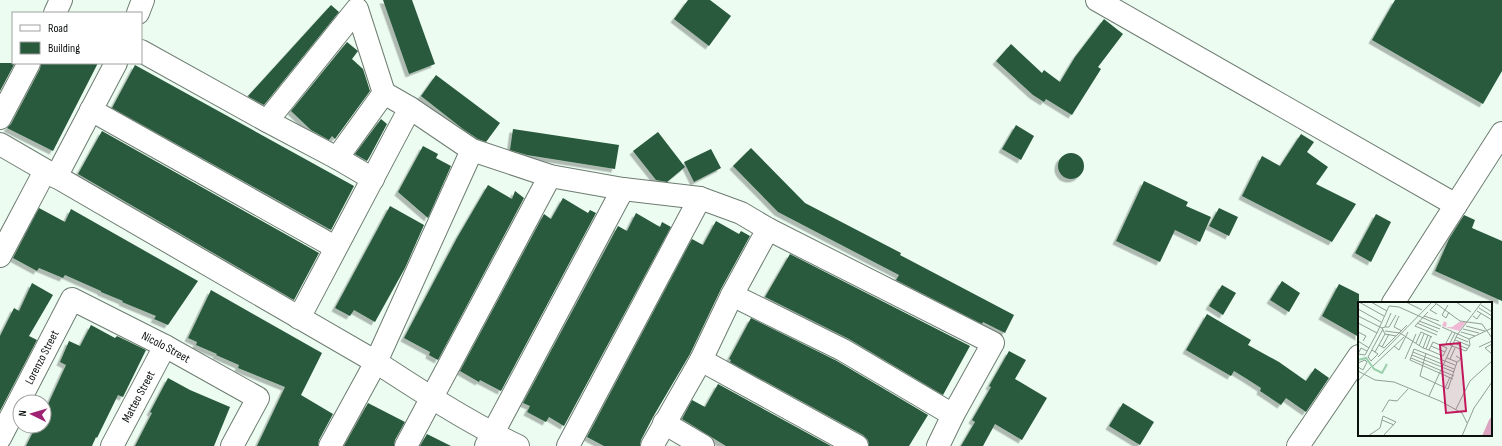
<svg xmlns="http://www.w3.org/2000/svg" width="1502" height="446" font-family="'Sofia Sans Condensed',sans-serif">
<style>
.building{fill:#295a3c;filter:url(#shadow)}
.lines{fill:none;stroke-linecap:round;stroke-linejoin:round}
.street-casing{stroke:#6e7c72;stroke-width:24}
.secondary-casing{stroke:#6e7c72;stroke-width:24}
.street{stroke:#fff;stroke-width:22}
.secondary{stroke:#fff;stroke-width:22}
.labels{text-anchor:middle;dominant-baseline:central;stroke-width:4;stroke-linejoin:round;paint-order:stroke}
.street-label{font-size:12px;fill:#0c110d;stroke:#fff}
.inset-river{fill:none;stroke:#9acfac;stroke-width:2}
.inset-road{fill:none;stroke:#929e96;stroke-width:1}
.view{fill:#c2185b;fill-opacity:0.15;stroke:#c2185b;stroke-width:2}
.inset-edge{fill:none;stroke:#0c110d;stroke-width:2}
</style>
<defs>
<filter id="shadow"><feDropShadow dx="-3.5" dy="3.5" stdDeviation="0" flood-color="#0004"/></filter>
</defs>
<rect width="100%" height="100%" fill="#ecfcf1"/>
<path class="building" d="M383,0H412L435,64L409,74Z
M688,0H710L731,16L709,46L674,19Z
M1395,0H1502V71L1483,104L1372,40Z
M331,5L339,12L264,105L249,97L248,96Z
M1104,19L1123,34L1098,67L1101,69L1072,115L1046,99L1044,102L1033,95L996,61L1011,44L1042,73L1044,70L1060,82L1075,57Z
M347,42L358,51L352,59L363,69L370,91L335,139L332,136L329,140L311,130L291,111Z
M0,63H15L0,91Z
M41,63H98L53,151L7,128L11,124L40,69Z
M135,65L354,186L331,230L112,108Z
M436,75L500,123L486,142L478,139L463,129L421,96Z
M381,119L387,124L370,156L367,161L355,154Z
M1016,125L1034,136L1021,160L1002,149Z
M513,129L619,145L615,169L527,155L510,150Z
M102,131L319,253L294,300L78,174Z
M658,132L685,167L667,182L656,180L633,151Z
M1301,134L1314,142L1307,152L1328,167L1316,184L1356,204L1332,242L1242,196L1262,156L1280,166Z
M423,146L438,154L436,158L451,166L428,218L398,192Z
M751,148L805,203L901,253L900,255L1014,315L1005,333L983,322L982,324L896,280L899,275L778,212L733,166Z
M711,149L721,168L694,182L684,162Z
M1058 166a13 13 0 1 1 26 0a13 13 0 1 1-26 0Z
M1144,181L1188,202L1186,206L1211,217L1200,242L1175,230L1160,262L1116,241Z
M488,185L512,199L515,191L524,198L438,360L429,355L430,352L404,338L457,238Z
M563,198L588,213L590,210L596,213L501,391L480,380L479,382L460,371L544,214L551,219Z
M390,206L424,225L405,268L375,322L354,310L350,316L335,308Z
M39,208L65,222L71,209L198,281L168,325L154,319L156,316L122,302L123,301L101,292V291L65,275L63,278L39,268L37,271L13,258Z
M1219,208L1238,217L1229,236L1209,226Z
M636,213L660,227L662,222L671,227L564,426L549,417L546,422L527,412L530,406L523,403L618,226L627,231Z
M1376,214L1391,222L1371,262L1355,253Z
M1464,215L1475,220L1472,228L1502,241V301L1435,271L1449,239Z
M716,221L739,234L741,231L750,236L721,289L690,354L653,417L641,440L640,446H604L587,437L692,239L703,245Z
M790,254L970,346L943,395L849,339L765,297Z
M1282,281L1300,293L1289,312L1270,300Z
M32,283L53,295L29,336L37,340L0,411V336L14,308L19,311Z
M1339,284L1359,294V337L1322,316Z
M1222,285L1236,293L1223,315L1209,306Z
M211,290L322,353L301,395L333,414L319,440L318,446H257L285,387L238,368L239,365L216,355L217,354L196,345L197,342L188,338Z
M1207,314L1251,340L1248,345L1279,362L1306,381L1315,368L1329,378L1306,412L1286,398L1281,405L1260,391L1261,388L1247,379L1234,371L1231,376L1186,350Z
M751,318L837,361L928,415L909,446H869L868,440L863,435L730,362L731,360L729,359Z
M91,325L115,338L117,336L146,350L123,397L118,395L97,438L96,437L92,446H26L36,426H44V413L66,365L60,362L69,341L80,346Z
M1009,351L1026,360L1015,379L1047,398L1022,440L995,424L983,446H961L975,422L972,420L991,387L989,386Z
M168,378L190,390L230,407L214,446H135L152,413L150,412Z
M718,384L831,446H726L682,419L692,400L705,407Z
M368,403L405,422L395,440L394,446H344Z
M1123,403L1154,422L1140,445L1109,426Z
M427,434L451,446H420Z"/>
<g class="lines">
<defs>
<g id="street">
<path d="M1097,0L1456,205"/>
<path d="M55,13L61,0"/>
<path d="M138,13L143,0"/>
<path d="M141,51L267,121L337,158L373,179"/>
<path d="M410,108L472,150L550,176L623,189L700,198L741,213L768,229L993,343L953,415L938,446"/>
<path d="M91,110L335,247"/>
<path d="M0,118L29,63"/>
<path d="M267,121L357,9L384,93L410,108L299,318"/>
<path d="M0,144L376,362C422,392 468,422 518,446"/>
<path d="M337,158L384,93"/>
<path d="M56,177L116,63"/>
<path d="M0,256L45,171"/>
<path d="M732,295L843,350L953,415"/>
<path d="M701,360L857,446"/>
<path d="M664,423L703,446"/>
<path id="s1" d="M0,438L72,299L165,346L258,398L232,446"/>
<path id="s2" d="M112,446L165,346"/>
<path d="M330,446L376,362L472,150"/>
<path d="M406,446L550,176"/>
<path d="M486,446L623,189"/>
<path d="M568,446L700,198"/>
<path d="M652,446L701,360L732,295L768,229"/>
</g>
<path id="secondary" d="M1393,303L1502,133
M1298,446L1359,356"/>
</defs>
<use href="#street" class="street-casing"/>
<use href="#secondary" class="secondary-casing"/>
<use href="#street" class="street"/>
<use href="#secondary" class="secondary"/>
</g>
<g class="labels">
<g class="street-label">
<text stroke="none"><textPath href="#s1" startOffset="262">Nicolo Street</textPath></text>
<text stroke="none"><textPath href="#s1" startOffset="91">Lorenzo Street</textPath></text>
<text stroke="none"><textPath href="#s2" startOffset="56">Matteo Street</textPath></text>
</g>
</g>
<g transform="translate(1358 302)">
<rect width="134" height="134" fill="#ecfcf1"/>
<path d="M86,19L89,21L88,25H94L101,20H108L101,29L84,24Z" fill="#f0bad7"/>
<path d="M134,114V134H124L131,118Z" fill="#dba5c2"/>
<path class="inset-river" d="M0,58L8,56L16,67L24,71L29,62"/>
<path class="inset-road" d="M1,0L26,14M13,0L29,9M48,0L64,8M76,0L102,19L124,22L134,36M98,0L113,10M78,2L72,8L79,12M90,3L84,13L88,16L91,10M123,3L134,10M31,4L41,5L83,24M121,6L134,14M0,7L23,20M119,9L134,18M70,10L57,24L79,33M0,14L24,26L27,32M41,14L36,25L44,29M66,14L81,19M115,14L119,17L123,11M61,19L82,27M0,21L19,31M59,21L80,30M108,24L127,29M27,25H31L38,13M84,25L111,37L134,26M24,26L27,25L33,11M105,27L121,31M27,29L42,31L65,46L71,48L85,54L89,46L75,40L71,48M0,30L8,34L5,39M94,30L88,41L94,44M103,30L117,34M98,35L110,40M97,38L112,44M0,39L11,46M58,41L63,30L74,35M96,41L110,47M134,42L127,46L134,52M21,43L26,46L49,23M91,43L97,31M36,44L41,48L50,30M61,44L66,32M73,44L87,50M94,44L108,49L112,43L111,37M24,45L31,32M121,45L134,39M65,46L70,33M68,47L73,34M14,48L20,52L13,59L10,55L25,27M9,49L3,46L0,52L7,53L19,31L31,4M17,50L27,32L38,34M55,50L96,67M68,51L62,74L90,87L99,60M54,53L96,70M20,55L74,0M53,56L96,74M89,56L99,60L103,57L98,54M47,57L58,32M92,57L97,46M0,61L7,58L9,60L5,68L0,65M15,64L46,35M0,69L17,78L36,80L82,99L104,111L109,121M95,77L52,58L56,47L97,63M0,79L13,65M87,86L92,75M71,94L99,33L124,0M98,107L112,79L134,59M24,110L31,98L39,99L50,87M24,118L36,123M10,134L22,126L25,114L38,120L25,134M104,134L116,106L134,80"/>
<path class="view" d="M102,41L108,109L88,111L82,43Z"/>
<rect width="134" height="134" class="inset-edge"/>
</g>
<rect x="12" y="12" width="130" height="52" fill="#ffffff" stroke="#9ea09e"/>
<rect x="20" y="25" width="20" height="6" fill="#ffffff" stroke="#9ea09e"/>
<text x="48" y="32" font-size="12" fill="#0c110d">Road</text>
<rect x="20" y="42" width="20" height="12" fill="#295a3c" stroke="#9ea09e"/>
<text x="48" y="52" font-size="12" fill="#0c110d">Building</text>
<g transform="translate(32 414) rotate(275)"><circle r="19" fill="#ffffff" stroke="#9ea09e"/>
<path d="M0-3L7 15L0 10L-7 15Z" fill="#a02275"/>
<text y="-6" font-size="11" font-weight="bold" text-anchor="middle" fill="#0c110d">N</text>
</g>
</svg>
